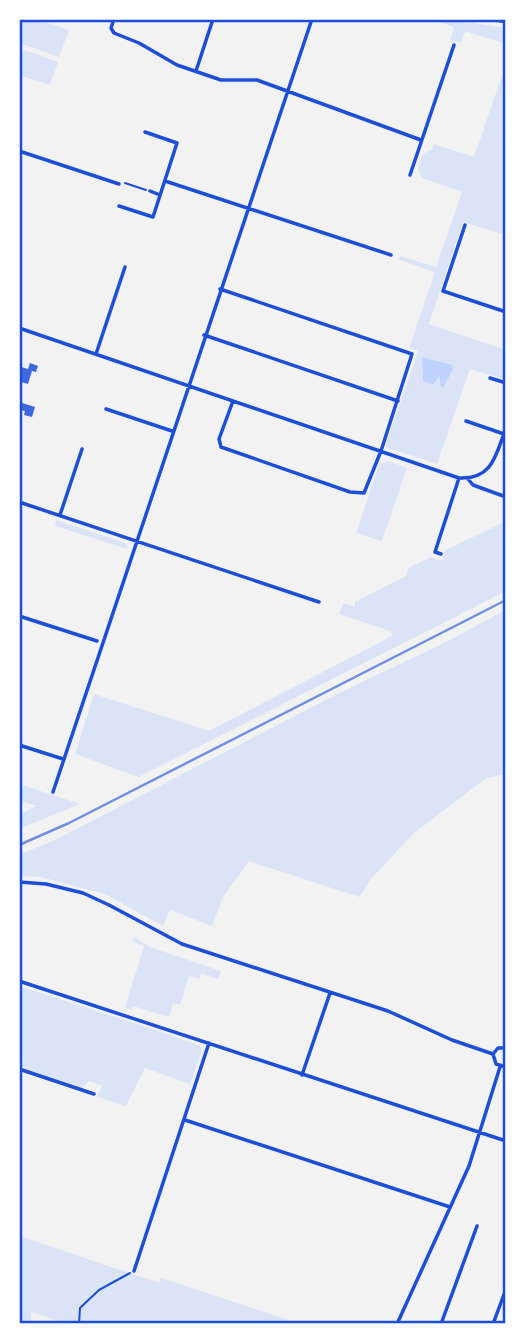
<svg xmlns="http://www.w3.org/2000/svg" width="525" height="1343" font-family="Poppins,sans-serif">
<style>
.green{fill:#dbe4f7}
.water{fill:#bfd3fe}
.building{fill:#3d67dc}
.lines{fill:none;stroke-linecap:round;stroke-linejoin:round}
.path{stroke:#1d4ed8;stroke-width:2}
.minor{stroke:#1d4ed8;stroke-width:3.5}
.tertiary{stroke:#1d4ed8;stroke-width:4.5}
.rail{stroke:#7290e2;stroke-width:2.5}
.neatline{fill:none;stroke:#1d4ed8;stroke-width:2.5}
</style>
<rect width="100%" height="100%" fill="#f2f2f2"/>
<path class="green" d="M19,19H36L69,30L59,57L19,43Z
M431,19H447L506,28V44L465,31L461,43L450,40L454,27Z
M19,48L58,62L50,85L19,75Z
M506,64V235L463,222L429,324L506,350V380L470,369L437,464L385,447L418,351L409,348L435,272L399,260L400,256L436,267L462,192L422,178L418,169L423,154L432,149L434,144L474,157Z
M389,461L407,468L382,541L356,533L379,464Z
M56,520L123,542L128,546L127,549L58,527L55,526Z
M506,521V591L139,777L75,754L94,694L209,731L392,636L391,631L339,614L343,603L355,607V602L406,576L408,568L431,557L442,561L446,550Z
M506,610V774L486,778L413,834L371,879L359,897L249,861L223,897L212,926L170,910L163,926L105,894L40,877L19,876V855L57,839L343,691L440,645Z
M19,784L80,804L19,829V815L36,806L19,800Z
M134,937L150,947L221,971L218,979L201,973L199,979L189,976L180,1005L173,1003L169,1017L133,1006L131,1010L125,1007L144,946L131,941Z
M19,986L162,1032L200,1046L202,1050L190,1084L145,1068L126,1106L97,1097L102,1086L89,1081L82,1088L21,1068L23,1063L19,1062Z
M19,1236L159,1283L161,1278L301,1324H67L31,1312L32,1324H19Z"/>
<path class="water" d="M422,357L452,365L453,369L443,388L440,384V376L433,384L423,381Z"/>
<path class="building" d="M30,363L38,366L36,372L32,371L28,384L21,382L19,386L21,367L28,369Z
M19,402L35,407L32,417L24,415L25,411L19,410Z"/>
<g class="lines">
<path class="path" d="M125,183L146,190
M79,1324L80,1308L99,1290L130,1273"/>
<path class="minor" d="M114,19L111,28L114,33L139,43L177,65L221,80H257L421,140
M196,71L213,19
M19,151L119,184
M410,175L454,45
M165,181L391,255
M150,191L160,195
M119,206L153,217L177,143L145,132
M465,225L443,291L506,312
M220,289L412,354L381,451L364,493L350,492L221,447L219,439L233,401
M19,328L459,478C493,480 496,454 506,428
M204,335L398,401
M96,354L125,267
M490,378L506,383
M106,409L172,431
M466,421L504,434
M468,479L473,485L506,497
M19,502L319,602
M60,515L82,449
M441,554L435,552L459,478
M19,616L97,641
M19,745L63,759
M53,792L312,19
M19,882L46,884L83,893L109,905L182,944L388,1011L452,1040L493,1054
M19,981L506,1141
M493,1054L496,1064L506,1067
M493,1054L498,1048H506
M19,1069L94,1094
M302,1075L330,993
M185,1120L450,1207
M134,1271L209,1043
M397,1324L469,1166L500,1067
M441,1324L477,1226
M493,1324L506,1289"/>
<path class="tertiary" d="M490,19L506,21"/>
<path class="rail" d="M19,845L69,823L506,600"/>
</g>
<rect width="525" height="1343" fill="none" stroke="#ffffff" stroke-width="42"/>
<rect x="21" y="21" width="483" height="1301" class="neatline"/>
</svg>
